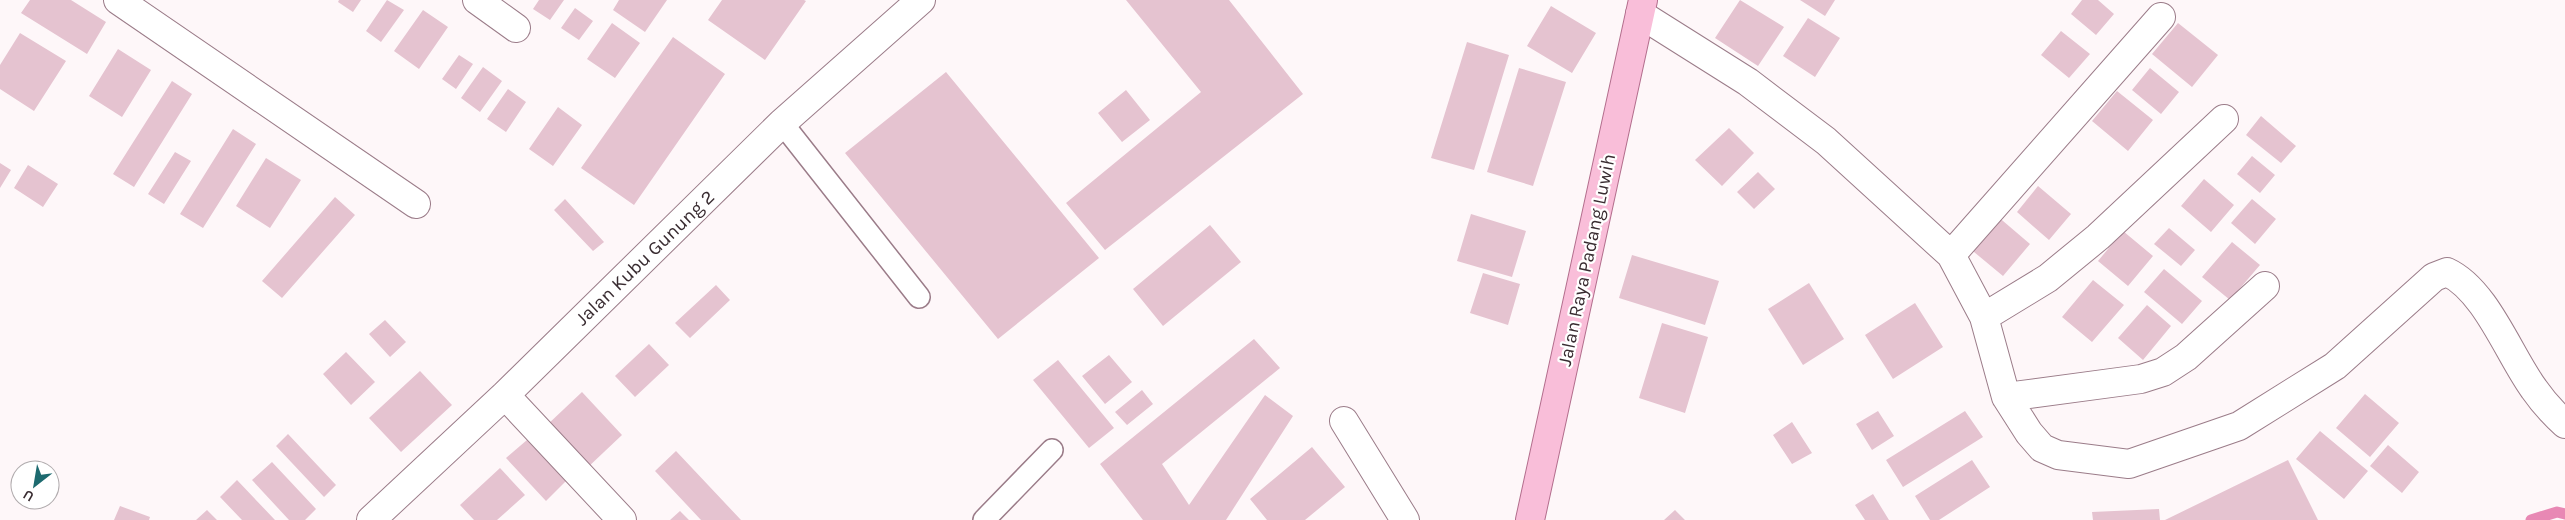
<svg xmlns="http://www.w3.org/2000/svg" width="2565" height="520" font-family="Karla,sans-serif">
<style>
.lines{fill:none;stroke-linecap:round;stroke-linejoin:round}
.stream{stroke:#e888b4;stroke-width:11}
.building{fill:#e5c3d0}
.lane-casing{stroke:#9b7c89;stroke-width:24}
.street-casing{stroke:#9b7c89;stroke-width:30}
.primary-casing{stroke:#b36e8d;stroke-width:30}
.lane{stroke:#fff;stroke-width:21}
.street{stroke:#fff;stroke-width:28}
.primary{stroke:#f9bed9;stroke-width:28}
.labels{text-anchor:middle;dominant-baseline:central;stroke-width:4.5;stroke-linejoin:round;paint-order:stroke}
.street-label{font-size:19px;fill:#392c31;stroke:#fff}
</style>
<rect width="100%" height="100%" fill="#fef7f9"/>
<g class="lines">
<path class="stream" d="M2531,520L2557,512L2565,514"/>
</g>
<path class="building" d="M30,0H71L106,22L87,54L21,13Z
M339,0H361L353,12L338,2Z
M387,0L404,10L381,42L366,31Z
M539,0H564L550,20L533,9Z
M619,0H667L645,32L613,10Z
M722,0H804L806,1L765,60L708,20Z
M1126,0H1229L1303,94L1105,250L1066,203L1201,92Z
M1740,0L1784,27L1758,66L1715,38Z
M1800,0H1835L1825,16Z
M2082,0H2098L2114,14L2096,35L2071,14Z
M1551,6L1596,33L1572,73L1527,46Z
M575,8L593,21L579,40L561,28Z
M423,10L448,27L419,69L394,51Z
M1808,18L1840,38L1815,77L1783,56Z
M612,23L640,43L615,78L587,59Z
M2178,23L2218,55L2192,87L2152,54Z
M2061,31L2090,54L2069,78L2041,55Z
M20,33L66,61L34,111L0,89V65Z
M673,37L725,74L634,205L581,168Z
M1467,42L1509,55L1474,170L1431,158Z
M118,49L151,70L122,117L89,96Z
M459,55L473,64L456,89L442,79Z
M483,67L502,81L480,112L461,98Z
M1519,68L1566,82L1533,186L1487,172Z
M2150,68L2179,92L2161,114L2132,90Z
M946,72L1099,258L998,339L845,153Z
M172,81L192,94L134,187L113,174Z
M508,89L526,102L506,132L487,119Z
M1126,90L1150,120L1122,142L1098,113Z
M2117,91L2153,120L2128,151L2092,121Z
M558,107L582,125L553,166L529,149Z
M2261,116L2296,146L2281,163L2246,135Z
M1729,128L1754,153L1722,186L1695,160Z
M233,129L256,144L203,228L180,214Z
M175,152L191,161L164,204L148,194Z
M2252,156L2275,175L2260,193L2237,174Z
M266,158L301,180L270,228L236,206Z
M0,163L11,170L0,188Z
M28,165L58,184L43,207L14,188Z
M1758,172L1775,189L1754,209L1737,192Z
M2204,179L2234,205L2211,232L2181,206Z
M2038,186L2071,214L2049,240L2017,212Z
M335,197L355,215L282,298L262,281Z
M565,199L604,242L593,251L554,210Z
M2252,199L2276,219L2255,244L2231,223Z
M1471,214L1526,231L1512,277L1457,261Z
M1996,215L2030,244L2003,276L1968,247Z
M1210,225L1241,262L1163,326L1133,289Z
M2169,228L2195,250L2181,266L2154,244Z
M2123,231L2153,256L2128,286L2098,261Z
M2232,242L2260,265L2230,300L2202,277Z
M1632,255L1719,281L1705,325L1619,298Z
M2164,269L2202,301L2182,324L2144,292Z
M1483,273L1520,284L1508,325L1470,313Z
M2093,280L2124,305L2092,342L2062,317Z
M1809,283L1844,339L1803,365L1768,309Z
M716,285L730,300L690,338L675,323Z
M1915,303L1943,347L1893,379L1865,335Z
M2147,305L2171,326L2143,360L2118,338Z
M385,320L406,342L390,357L369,334Z
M1662,323L1708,337L1685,413L1639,398Z
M1254,339L1280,368L1162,464L1189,505L1265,395L1293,416L1226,520H1143L1100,464Z
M649,344L669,365L635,397L615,376Z
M346,352L375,382L351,405L323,374Z
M1109,355L1132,382L1105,404L1082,376Z
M1058,360L1114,428L1089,448L1033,380Z
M420,371L452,405L401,452L369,418Z
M1142,390L1153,404L1127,425L1115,412Z
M582,392L622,435L586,469L546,426Z
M2365,394L2399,423L2370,457L2336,428Z
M1878,411L1894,436L1872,450L1856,424Z
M1965,411L1983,437L1903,487L1886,460Z
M1792,422L1812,453L1792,464L1773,435Z
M2320,431L2368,471L2344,499L2296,459Z
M288,434L336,485L324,497L276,446Z
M527,440L566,481L546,501L506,458Z
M2388,445L2419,472L2402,493L2370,466Z
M1312,447L1345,487L1305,520H1267L1250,499Z
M676,451L741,520H701L655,471Z
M1972,460L1990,487L1939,520H1930L1915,496Z
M2288,460L2318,520H2165Z
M272,462L316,509L305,520H289L252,480Z
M500,468L525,495L497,520H474L460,505Z
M237,480L275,520H242L220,497Z
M1873,494L1889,520H1865L1855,505Z
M120,506L150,517L149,520H114Z
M2159,509L2160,520H2093L2092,512Z
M207,510L217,520H196Z
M1675,510L1685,520H1664Z
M680,511L689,520H670Z"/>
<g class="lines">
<defs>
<path id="lane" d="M782,123L919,297
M984,520L1052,450"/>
<path id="street" d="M118,0L416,204
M477,0L516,28
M1640,14L1748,82L1826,141L1951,255L1984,317L2006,397L2029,433L2042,448L2058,455L2129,464L2239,426L2335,366L2434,277L2447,272C2486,290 2509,355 2534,389C2543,402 2553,413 2565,424
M1951,255L2161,17
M1984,317L2048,278L2098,237L2224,119
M505,395L622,520
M2006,397L2141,379L2163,372L2186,357L2265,286
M1344,421L1405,520
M371,520L505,395L782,123L921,0"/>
<path id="primary" d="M1530,520L1643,0"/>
</defs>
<use href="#lane" class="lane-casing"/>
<use href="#street" class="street-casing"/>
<use href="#primary" class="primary-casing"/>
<use href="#lane" class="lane"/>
<use href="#street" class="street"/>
<use href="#primary" class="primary"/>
</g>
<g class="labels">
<g class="street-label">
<text transform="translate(645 258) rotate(-44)">Jalan Kubu Gunung 2</text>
<text transform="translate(1587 260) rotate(-78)">Jalan Raya Padang Luwih</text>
</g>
</g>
<g transform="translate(35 485) rotate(211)"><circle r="24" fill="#ffffff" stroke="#b0abad"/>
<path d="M0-4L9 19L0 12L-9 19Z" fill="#1d6a6f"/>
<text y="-8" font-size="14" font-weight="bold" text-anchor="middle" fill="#392c31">U</text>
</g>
</svg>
